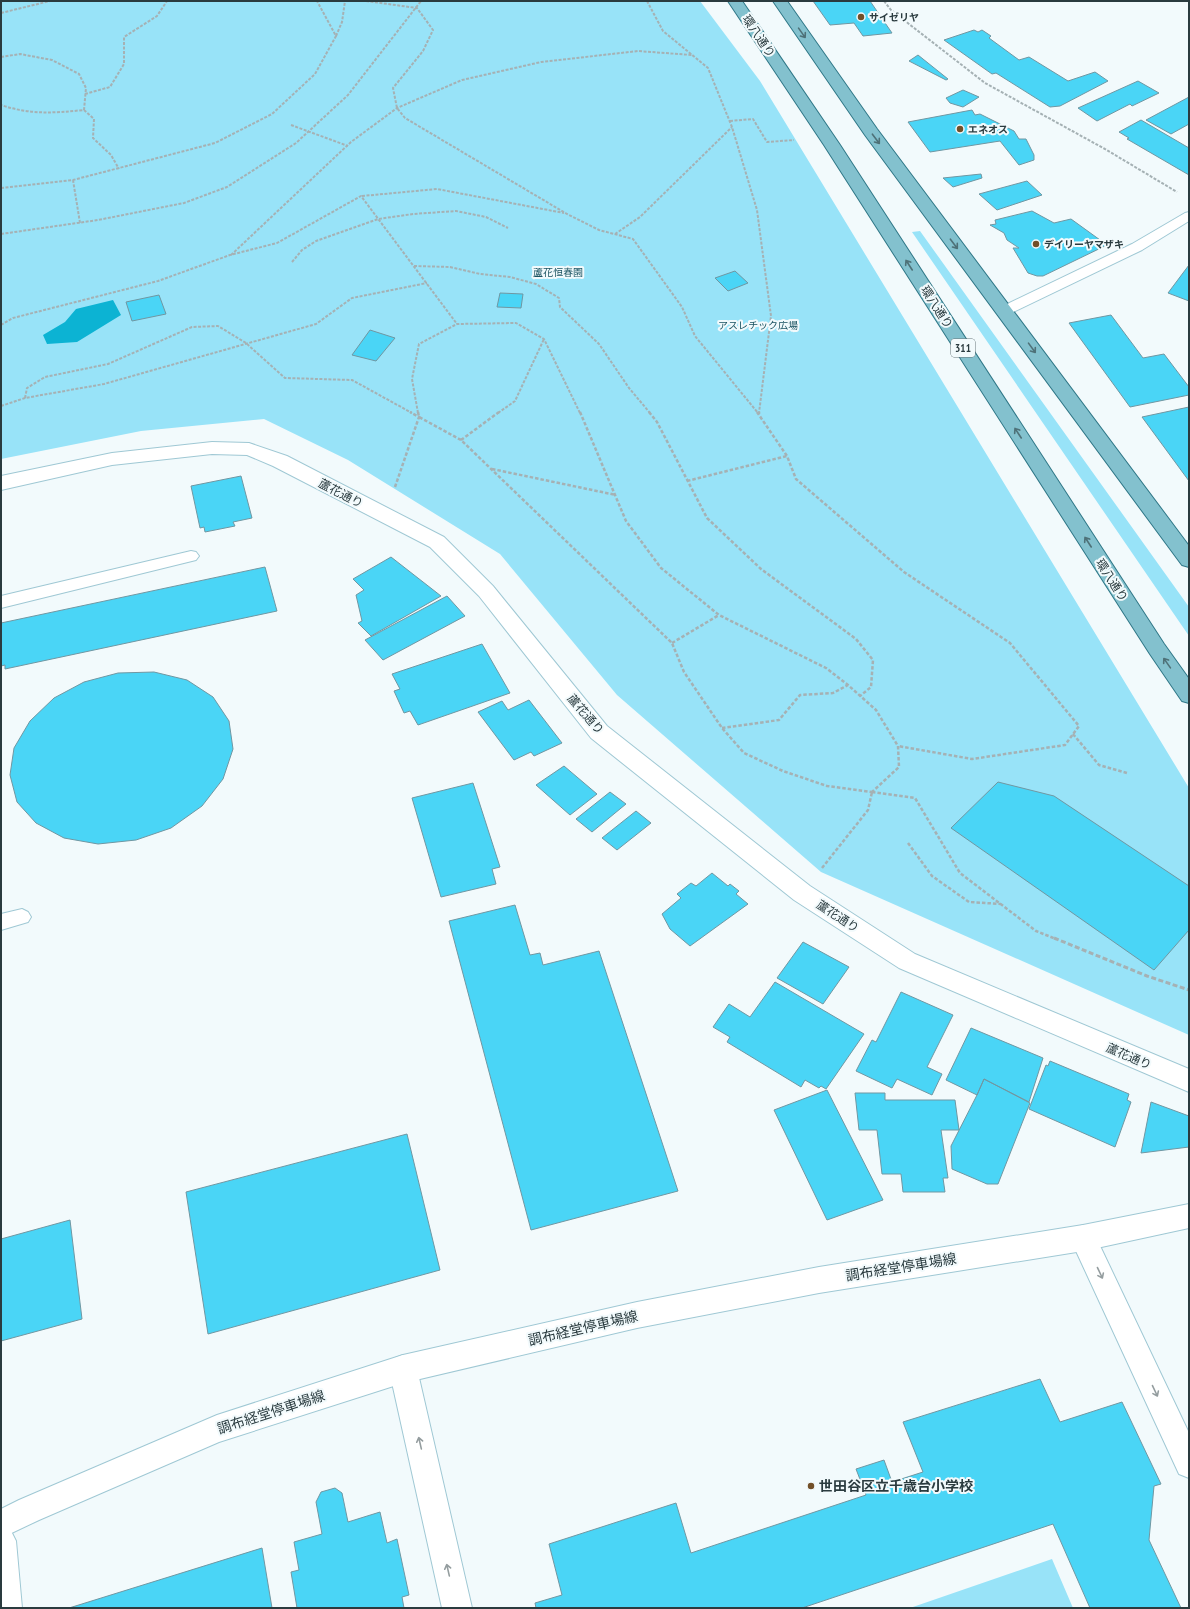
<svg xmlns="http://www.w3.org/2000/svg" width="1190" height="1609" font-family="'PT Sans Narrow','Noto Sans JP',sans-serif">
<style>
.green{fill:#98e3f8}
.water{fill:#0cb3d3}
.building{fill:#4ad5f6;stroke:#7097a2}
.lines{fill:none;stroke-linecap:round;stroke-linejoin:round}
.lane-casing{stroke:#9fc8d4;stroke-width:2}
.street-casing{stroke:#9fc8d4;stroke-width:2}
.secondary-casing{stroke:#9fc8d4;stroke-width:2}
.primary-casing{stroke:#2f7787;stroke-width:2}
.path-far2{stroke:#a5b1b4;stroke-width:2;stroke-dasharray:3 1.5;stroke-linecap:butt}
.path-far1{stroke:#a5b1b4;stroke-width:2.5;stroke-dasharray:3.5 2;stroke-linecap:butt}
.path{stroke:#a5b1b4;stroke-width:3;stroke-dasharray:5 2.5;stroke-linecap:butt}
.lane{fill:#fff;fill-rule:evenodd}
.street{fill:#fff;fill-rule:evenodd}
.secondary{fill:#fff;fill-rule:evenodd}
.primary{fill:#83c1ce;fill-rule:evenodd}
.oneway{stroke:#4e7178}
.oneway2{stroke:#949d9f}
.poi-dot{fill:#724f28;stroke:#f2fafc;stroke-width:1.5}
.labels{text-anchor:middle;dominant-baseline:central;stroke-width:4;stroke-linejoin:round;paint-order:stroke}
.far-poi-label{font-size:10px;font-weight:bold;fill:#2a3b3f;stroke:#f2fafc;text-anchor:start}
.far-park-label{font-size:10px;fill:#195260;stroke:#f2fafc}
.shield{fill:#f2fafc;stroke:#667478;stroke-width:1}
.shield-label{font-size:11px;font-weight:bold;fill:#2a3b3f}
.street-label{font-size:12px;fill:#2a3b3f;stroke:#f2fafc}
.near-street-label{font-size:14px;fill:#2a3b3f;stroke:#f2fafc}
.near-poi-label{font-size:14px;font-weight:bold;fill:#2a3b3f;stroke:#f2fafc;text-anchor:start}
</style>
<rect width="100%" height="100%" fill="#f2fafc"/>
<path class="green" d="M1,1H700L760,81L1189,788V1035L821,872L617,695L500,554L348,460L264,419L141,431L1,459Z
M920,231L1189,607V636L912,232Z
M1052,1559L1073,1608H910Z"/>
<path class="water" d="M113,300L121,315L77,342L47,344L43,335L65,322L76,309Z"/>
<path class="building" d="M813,1H870L892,33L863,36L854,23L830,25Z
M974,30L978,32L982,30L991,36L989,38L1019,60L1029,57L1068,81L1095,72L1108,81L1060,106L1050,107L996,73L992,74L944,40Z
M918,55L948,79L946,80L909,61Z
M1138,81L1159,93L1132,106L1130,104L1097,121L1078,108Z
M963,90L979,97L963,107L950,103L946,98Z
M1189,97V124L1171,134L1146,120Z
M972,110L975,115L980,114L1014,131L1019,139H1026L1034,155V160L1019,165L1000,141L930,152L908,122Z
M1141,120L1189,148V175L1127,139L1129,138L1119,132Z
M981,174L982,178L953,187L943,178Z
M1027,181L1042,195L997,210L979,194Z
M1032,211L1054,223L1071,219L1107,245L1043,276H1037L1028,273L1013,248H1019L1007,240L1004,233L990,225L996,224L995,220Z
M1189,265V301L1168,293Z
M735,271L748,283L728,291L715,278Z
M500,293L523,294L521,308L497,307Z
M159,295L166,314L132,321L126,302Z
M1111,315L1143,358L1164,354L1189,387V395L1130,407L1069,323Z
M370,330L395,338L376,361L352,355Z
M1189,407V481L1142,417Z
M241,476L252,518L233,522L235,526L205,532L204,527L200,528L191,486Z
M391,557L441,596L371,636L358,623L362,621L356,595L364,590L353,579Z
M265,567L277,611L5,669V665L1,666V623Z
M447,596L465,616L383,660L365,640Z
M482,644L510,693L418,725L410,711L404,713L394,691L400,689L392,674Z
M154,672L187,680L213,697L229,721L233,749L223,779L202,806L171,828L136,840L98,844L64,838L36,823L17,802L10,775L14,748L30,721L54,698L84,682L118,673Z
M529,700L562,743L534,756L531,752L514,760L478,712L502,701L508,710Z
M564,766L597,794L570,815L536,785Z
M998,782L1054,796L1189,886V930L1154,970L951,828Z
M473,783L500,867L492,869L496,884L441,897L412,798Z
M610,792L626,804L592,832L576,819Z
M636,811L651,823L617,850L602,838Z
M712,873L728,886L730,884L739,891L736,894L748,904L690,946L670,929L662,914L681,898L677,894L691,883L696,886Z
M515,905L530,955L540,953L543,965L599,951L678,1191L531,1230L449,921Z
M803,942L849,967L823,1004L777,978Z
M775,982L864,1034L826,1089L821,1086L819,1088L805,1080L801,1087L727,1042L730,1037L713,1027L729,1004L750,1017Z
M901,992L953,1015L927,1067L942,1074L932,1095L897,1079L892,1088L856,1071L872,1040L876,1042Z
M971,1028L1043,1058L1029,1102L984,1079L977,1095L946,1080Z
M1050,1061L1129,1094L1127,1100L1131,1102L1115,1147L1029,1109L1046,1065L1048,1066Z
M984,1079L1030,1103L998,1184H987L952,1169L951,1146L977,1095Z
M827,1090L883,1200L827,1220L774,1110Z
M855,1093H885V1100H955L959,1130H941L948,1178H943L945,1192H903L901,1174H882L877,1130H859Z
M1151,1102L1189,1116V1147L1141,1153Z
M407,1134L440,1270L208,1334L186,1192Z
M70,1220L82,1319L1,1341V1239Z
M1040,1379L1060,1422L1122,1402L1161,1484L1154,1486L1149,1540L1181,1608H1090L1053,1524L802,1608H536L535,1603L562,1595L549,1544L676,1503L691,1553L866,1495L856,1469L884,1460L892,1482L923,1472L903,1422Z
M335,1488L342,1493L348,1522L380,1512L387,1543L397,1539L409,1595L402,1597L404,1608H297L291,1572L299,1570L294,1542L322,1534L316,1502L321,1492Z
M262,1548L272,1608H69Z"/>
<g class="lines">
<defs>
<path id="lane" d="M1189,212V221L1142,250L1009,314L1004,315L999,314L997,311L999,308L1132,244L1185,213Z
M191,551L196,552L199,556L196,560L1,608V596Z
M22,909L28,912L31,917L28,922L1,930V914Z"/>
<path id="street" d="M1083,1225L1092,1229L1189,1433V1478L1179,1474L1070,1238L1074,1229Z
M403,1355L413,1359L417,1369L472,1608H442L389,1369L393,1359Z
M1,1526L11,1531L16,1541L22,1608H1Z"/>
<path id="secondary" d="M212,442L249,443L287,456L444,537L493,586L607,726L810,886L915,954L1189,1069V1092L899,968L794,900L591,738L479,596L430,547L273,466L247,455L212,454L112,465L1,490V476L112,453Z
M1189,1204V1228L1083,1251L819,1293L637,1328L403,1383L219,1442L39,1520L1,1538V1509L19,1500L217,1415L403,1355L637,1302L819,1267L1083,1225Z"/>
<path id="primary" d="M728,1H742L840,145L1164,644L1189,679V703L1182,701L1150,654L824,145Z
M773,1H787L877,129L1189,546V567L1182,565L865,135Z"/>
</defs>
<use href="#lane" class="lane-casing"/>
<use href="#street" class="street-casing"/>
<use href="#secondary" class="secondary-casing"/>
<use href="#primary" class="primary-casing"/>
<path class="path-far2" d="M366,1L417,8L433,30L423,51L393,88L397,108L405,118L567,214L599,230L633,239L682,307L695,336L758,413
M647,1L663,31L708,68L732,127L757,210L771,316L759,413
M884,1L891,10L985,83L1105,149L1177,192
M1,13L50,1
M336,36L342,22L345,1
M1,57L20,54L52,60L79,74L86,88L84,110C53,113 31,115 1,105
M85,94L110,87L124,64V37L157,16L167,1
M84,110L94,119L93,138L111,155L119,169
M730,121L753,119L767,142L794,140
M291,125L348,146
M73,180L80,223
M1,188L73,180L215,143L272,114L315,74L336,36L317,1
M362,196L437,189L564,213
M1,234L98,220L184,203L227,187L296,143L348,95L421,1
M615,234L640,217L732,127
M231,255L351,142L397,108L462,80L541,62L638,51L692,55
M292,262L302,250L316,241L378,219L413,214L456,211L486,217L508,228
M414,266L450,267L480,274L510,277L536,284L559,298L560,307L599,344L629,388L650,413
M1,325L13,318L158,281L230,255L277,243L361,196L457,324
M25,398L27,388L45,377L108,364L192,327L218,326L246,343L285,378L352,380L412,413
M1,406L25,398L104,384L316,324L352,298L427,283
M418,413L412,379L419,344L457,324L516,323L544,339L580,413
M498,413L515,401L544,339"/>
<path class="path-far1" d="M418,412L419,417L461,440L672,643L684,672L722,728L744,753L783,771L827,786L872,792
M580,412L626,521L661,568L719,615L826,668L848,685L876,710L898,746L899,767L872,792
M649,412L657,422L707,518L761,569L856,639L873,660L871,687L860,696
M757,412L787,456L796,479L904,572L1010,643L1079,726L1065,745L972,759L898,746
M759,414V412
M461,440L499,412
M492,469L616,495
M687,481L787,456
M395,487L419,417L410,412
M672,643L719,615
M722,728L779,720L800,695L833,693L848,685
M1073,734L1099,765L1127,773
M872,792L915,798L960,873L1036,931L1056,939
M908,843L932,876L969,902L1001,904
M822,868L868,810L872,792"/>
<path class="path" d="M1054,938L1147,976L1189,990"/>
<use href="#lane" class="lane"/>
<use href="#street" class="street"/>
<use href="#secondary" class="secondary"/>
<use href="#primary" class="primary"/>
</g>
<defs><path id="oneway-shaft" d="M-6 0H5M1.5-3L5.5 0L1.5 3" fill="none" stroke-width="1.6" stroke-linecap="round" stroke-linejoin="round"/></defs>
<g class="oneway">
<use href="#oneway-shaft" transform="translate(802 33) rotate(55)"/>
<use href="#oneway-shaft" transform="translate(876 139) rotate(53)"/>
<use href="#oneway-shaft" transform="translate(954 244) rotate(53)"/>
<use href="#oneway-shaft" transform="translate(909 265) rotate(-123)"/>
<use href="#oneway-shaft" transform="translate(1032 348) rotate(54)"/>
<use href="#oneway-shaft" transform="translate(1018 433) rotate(-123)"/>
<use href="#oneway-shaft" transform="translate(1088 542) rotate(-123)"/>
<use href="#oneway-shaft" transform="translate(1167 663) rotate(-125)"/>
</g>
<g class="oneway2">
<use href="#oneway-shaft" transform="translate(1100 1273) rotate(65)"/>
<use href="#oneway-shaft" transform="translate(1155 1391) rotate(65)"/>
<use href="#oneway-shaft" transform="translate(420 1443) rotate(-103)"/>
<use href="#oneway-shaft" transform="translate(448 1570) rotate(-103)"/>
</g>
<g class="poi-dot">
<circle cx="861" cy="17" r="4"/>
<circle cx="960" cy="129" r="4"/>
<circle cx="1036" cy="244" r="4"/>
<circle cx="811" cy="1486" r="4"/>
</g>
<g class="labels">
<g class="far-poi-label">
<text x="869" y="17">サイゼリヤ</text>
<text x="968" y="129">エネオス</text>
<text x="1044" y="244">デイリーヤマザキ</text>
</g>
<g class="far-park-label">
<text x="558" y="272">蘆花恒春園</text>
<text x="758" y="325">アスレチック広場</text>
</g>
<rect class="shield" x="951" y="339" width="24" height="18" rx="3"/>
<g class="shield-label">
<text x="963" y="348">311</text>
</g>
<g class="street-label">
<text transform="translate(759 36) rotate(56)">環八通り</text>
<text transform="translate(937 307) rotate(57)">環八通り</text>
<text transform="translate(341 493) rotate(27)">蘆花通り</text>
<text transform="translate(1112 580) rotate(57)">環八通り</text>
<text transform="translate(586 714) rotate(49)">蘆花通り</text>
<text transform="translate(838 916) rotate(33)">蘆花通り</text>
<text transform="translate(1129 1056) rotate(23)">蘆花通り</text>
</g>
<g class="near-street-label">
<text transform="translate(901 1267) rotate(-9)">調布経堂停車場線</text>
<text transform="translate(583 1328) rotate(-13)">調布経堂停車場線</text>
<text transform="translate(271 1412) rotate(-18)">調布経堂停車場線</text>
</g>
<g class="near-poi-label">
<text x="819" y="1486">世田谷区立千歳台小学校</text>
</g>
</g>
<rect width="1190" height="1609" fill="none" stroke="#2a3b3f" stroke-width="4"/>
</svg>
